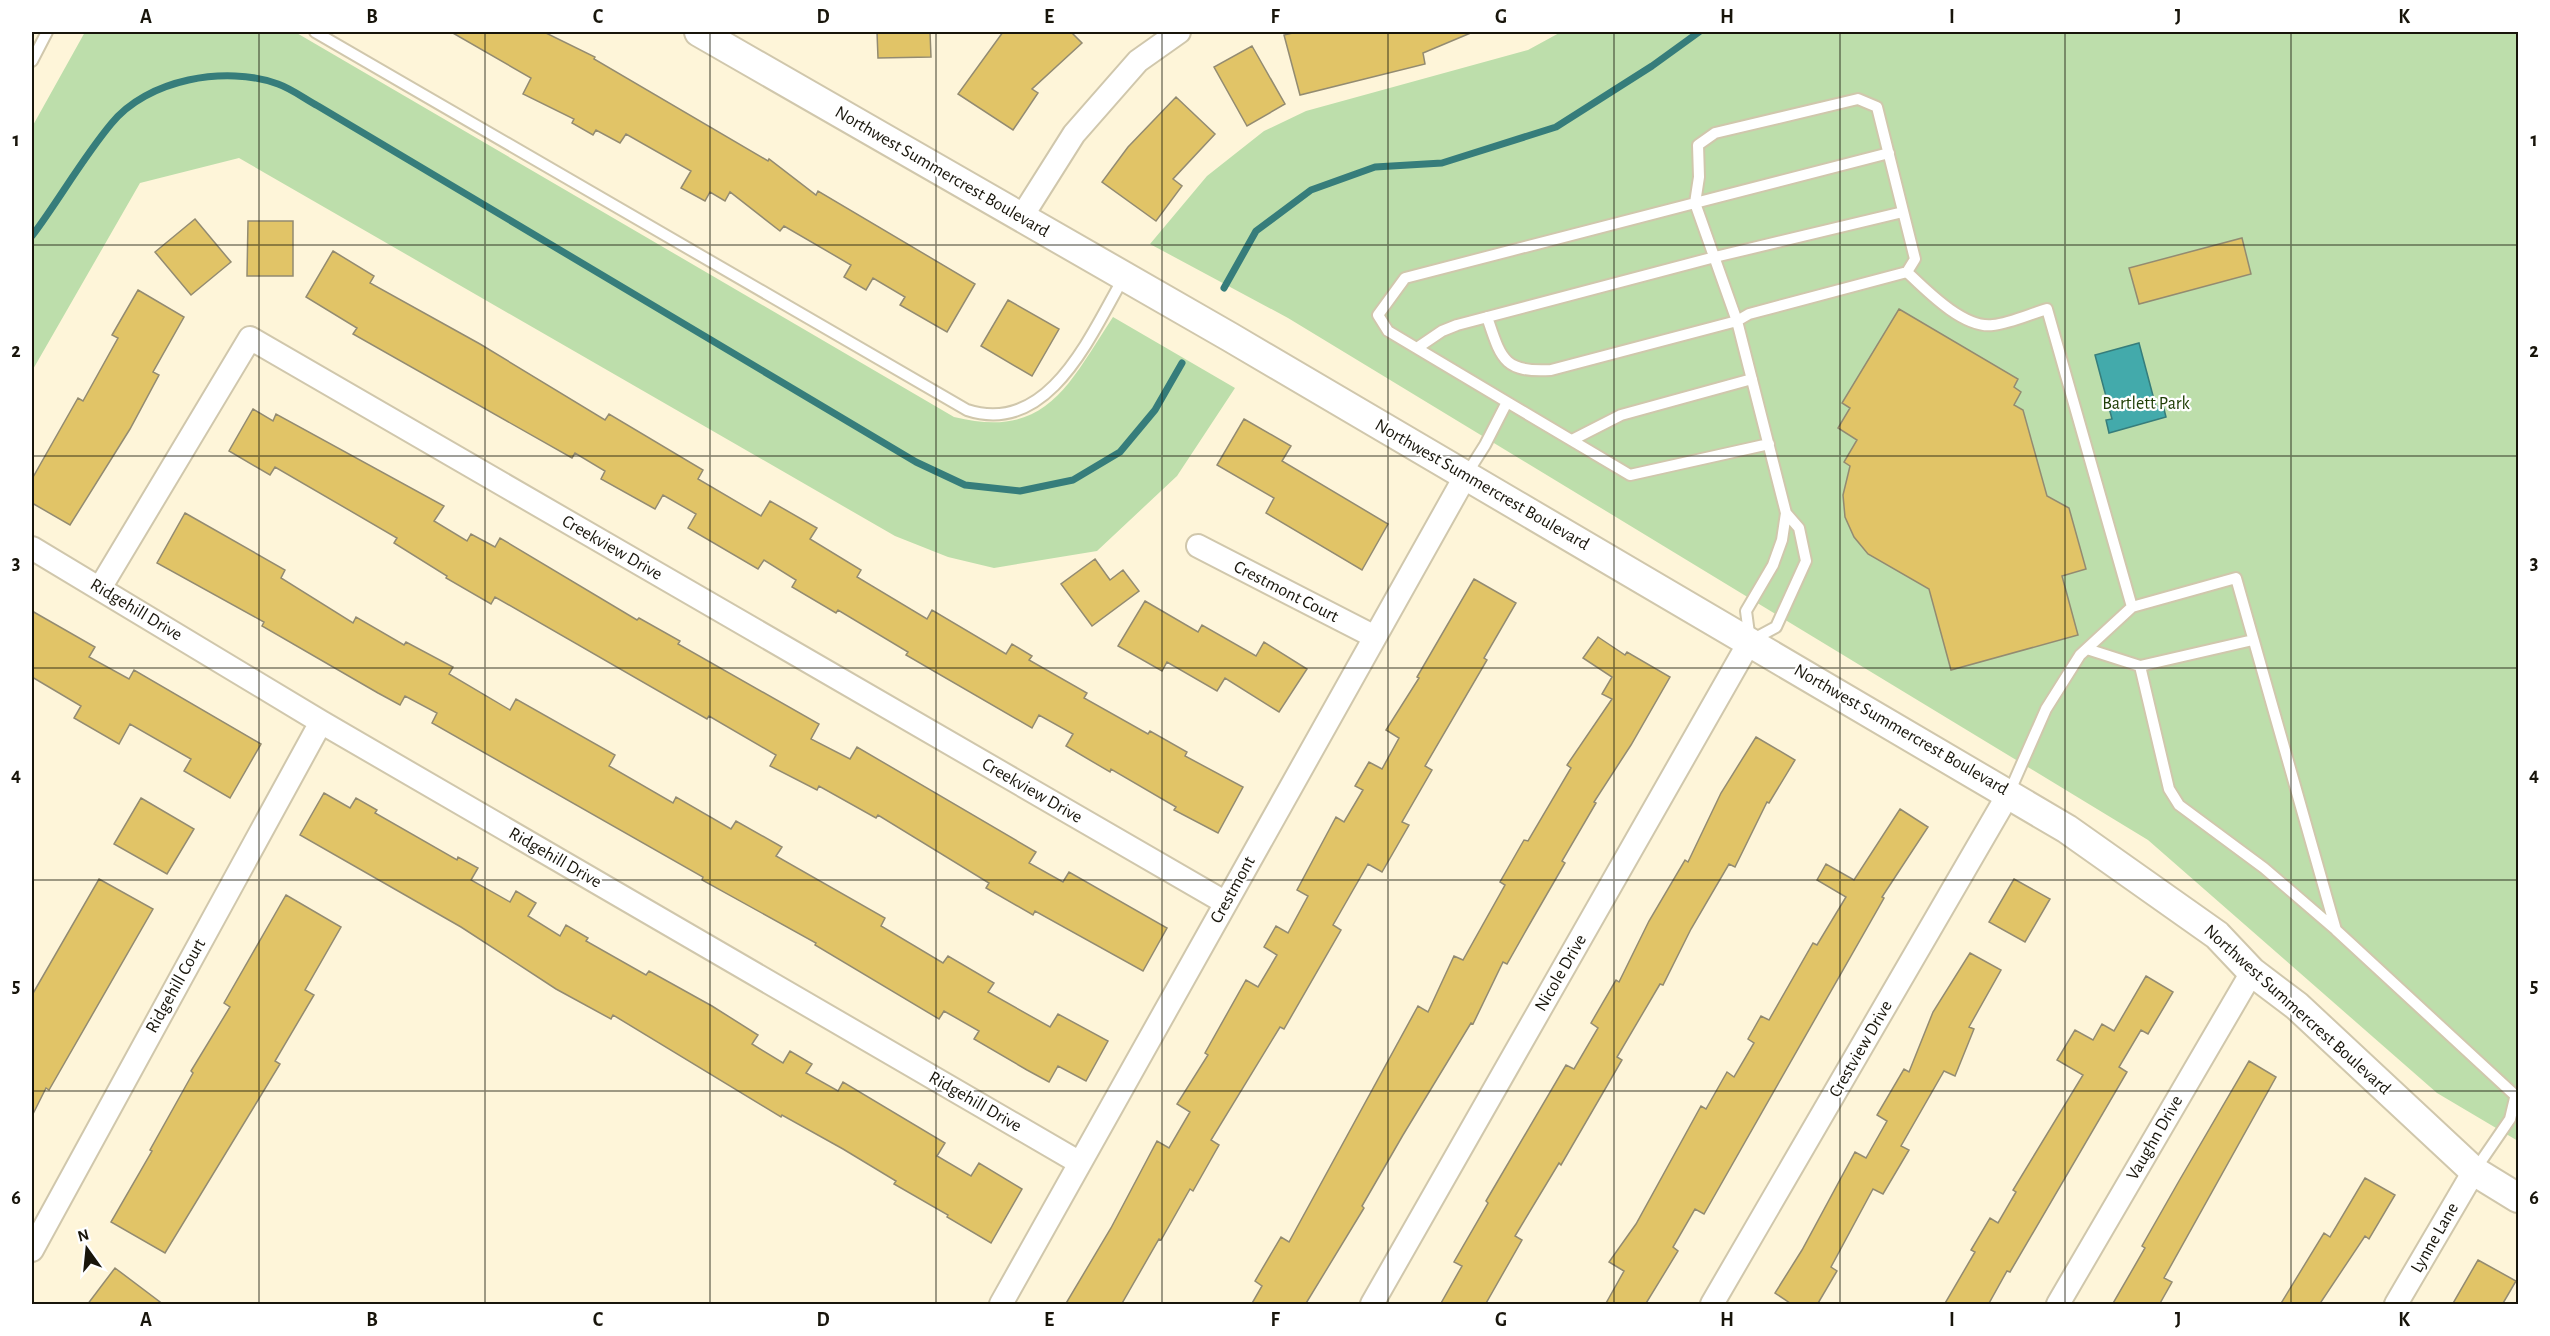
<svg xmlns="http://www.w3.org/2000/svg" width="2550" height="1336" font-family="'Alegreya Sans',sans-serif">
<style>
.green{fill:#bddeab}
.water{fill:#43aaab;stroke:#367d7b;stroke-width:1.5}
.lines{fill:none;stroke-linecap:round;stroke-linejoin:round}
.stream{stroke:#367d7b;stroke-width:7}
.building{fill:#e1c467;stroke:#938b71;stroke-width:1.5}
.service-casing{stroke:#d0c7ac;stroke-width:14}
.minor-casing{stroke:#d0c7ac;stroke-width:26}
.tertiary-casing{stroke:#d0c7ac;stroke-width:32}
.service{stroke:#fff;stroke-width:10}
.minor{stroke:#fff;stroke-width:22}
.tertiary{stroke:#fff;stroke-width:28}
.grid{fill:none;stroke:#18150b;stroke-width:1.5;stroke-opacity:0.55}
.labels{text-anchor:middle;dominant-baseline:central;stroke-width:4.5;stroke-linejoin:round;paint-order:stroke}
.street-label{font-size:18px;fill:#18150b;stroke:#fff}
.park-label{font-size:18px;fill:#203f07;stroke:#fff}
.neatline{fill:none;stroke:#18150b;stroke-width:2}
.grid-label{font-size:20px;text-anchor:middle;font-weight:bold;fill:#18150b}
</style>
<rect width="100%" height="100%" fill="#fef5d9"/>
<path class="green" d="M85,32H295L954,417C1047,440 1068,385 1113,317L1235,388L1177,476L1097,551L994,568L948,557L895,536L239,158L140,183L32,371V127Z
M1561,32H2518V1141L2437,1093L2148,840L1288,318L1150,244L1207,176L1264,131L1306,111L1528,50Z"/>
<path class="water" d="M2139,343L2156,407L2163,405L2166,417L2109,433L2106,420L2112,419L2095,355Z"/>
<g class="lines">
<path class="stream" d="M32,236C59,200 82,159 111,124C147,79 226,65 278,84C292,89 305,99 318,106L916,462L965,485L1020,491L1073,480L1120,452L1155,410L1182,363
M1224,288L1256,231L1311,190L1375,167L1442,163L1556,127L1652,66L1699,32"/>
</g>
<path class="building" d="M451,32H544L595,57L594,59L768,161L769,159L816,195L818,191L975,284L947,332L900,305L905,297L873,278L866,290L844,277L851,265L784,226L780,231L730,192L725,201L710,192L705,201L681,188L691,171L626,134L620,143L596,130L593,135L572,123L574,119L523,94L531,78Z
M877,32H930L931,57L878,58Z
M1003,32H1071L1082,43L1032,89L1038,93L1013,130L958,94Z
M1297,32H1473L1423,53L1425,64L1300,95L1284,35Z
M1252,46L1285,104L1247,126L1214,67Z
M1176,97L1215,134L1173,179L1182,186L1156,221L1102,182L1128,147Z
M195,219L231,262L191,295L155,252Z
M248,221H293V276H247Z
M2242,238L2251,274L2139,304L2129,268Z
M333,251L374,276L370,283L480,344L605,420L609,414L703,470L698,479L761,516L770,501L817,528L810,539L861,570L857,577L927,619L932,610L1006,654L1012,644L1032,656L1029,660L1087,693L1084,698L1148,734L1150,731L1187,752L1185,756L1243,787L1218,833L1174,810L1176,807L1111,769L1110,772L1066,746L1073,734L1039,715L1032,728L906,655L908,652L838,610L836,613L792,587L796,580L764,560L758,569L688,528L696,514L663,495L655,509L601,479L605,471L575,453L572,458L353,334L357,328L306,297Z
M138,290L184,317L153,372L159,375L130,429L70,525L32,503V479L78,398L83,401L118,338L112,335Z
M1008,300L1059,329L1032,376L981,346Z
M1899,309L2018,379L2014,387L2021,392L2014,405L2023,410L2047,496L2069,508L2086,569L2062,576L2078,635L1951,670L1929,589L1868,554L1854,537L1845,517L1843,495L1850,466L1844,462L1857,440L1838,428L1850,408L1842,403Z
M253,409L273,421L276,414L444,506L434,521L467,541L471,534L495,547L500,538L637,620L639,618L680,641L678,644L819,724L811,739L850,759L857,747L1036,852L1029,863L1063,882L1069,872L1167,928L1143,971L1035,911L1033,915L986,888L989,883L878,815L876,818L819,786L817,790L770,766L776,755L709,716L707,719L495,597L491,604L446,578L447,576L394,543L397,538L275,467L270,475L229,451Z
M1244,419L1291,446L1282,461L1388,524L1362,570L1266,513L1274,498L1217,465Z
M185,513L285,570L281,578L353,623L356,617L404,645L406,642L453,667L449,674L510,710L516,699L615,755L609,766L673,803L676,797L731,829L736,821L782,847L776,856L885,918L881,926L943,963L948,956L994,983L988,992L1050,1027L1058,1014L1108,1041L1086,1081L1058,1066L1049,1082L1027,1070L974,1039L979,1031L944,1011L939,1019L815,945L816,943L702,880L703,877L432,723L437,713L405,696L400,705L378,693L262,626L264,622L157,563Z
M1095,559L1110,580L1123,570L1139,591L1092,626L1061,584Z
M1474,579L1516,603L1484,658L1487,660L1425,766L1432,770L1402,822L1409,825L1382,872L1368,864L1333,925L1341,930L1284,1029L1280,1027L1211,1140L1219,1145L1193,1191L1190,1189L1161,1240L1159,1239L1121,1305H1065L1111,1228L1157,1141L1169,1148L1190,1112L1177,1104L1208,1055L1205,1053L1246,980L1258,987L1277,955L1264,947L1276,926L1288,933L1308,896L1297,890L1336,817L1344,822L1363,790L1355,786L1369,762L1382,769L1399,738L1386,730L1419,678L1417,677Z
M1145,601L1198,632L1202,625L1256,656L1264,642L1307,669L1279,712L1225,678L1217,691L1167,662L1162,671L1118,646Z
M32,611L95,647L89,657L129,679L134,670L261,744L230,798L184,771L191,759L130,724L119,744L74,718L81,706L32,677Z
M1598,637L1625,655L1627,652L1670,677L1631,745L1594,802L1596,803L1562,861L1565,863L1532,920L1507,964L1503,962L1473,1024L1471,1023L1403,1135L1362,1206L1364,1208L1305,1305H1251L1262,1286L1255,1281L1281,1237L1289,1242L1418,1006L1428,1012L1454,956L1463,960L1505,885L1500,882L1524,840L1528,841L1571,768L1567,765L1612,699L1602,694L1612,677L1583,658Z
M1756,737L1795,760L1769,803L1767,802L1735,867L1729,864L1691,929L1663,985L1660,984L1617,1057L1622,1060L1561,1165L1559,1163L1515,1236L1522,1240L1485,1305H1440L1462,1266L1454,1262L1488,1203L1486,1201L1566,1065L1574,1069L1598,1028L1591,1023L1616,980L1619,982L1649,921L1685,860L1688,862L1721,793Z
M324,793L350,808L356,798L377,810L375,813L457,860L458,857L478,868L471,880L510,902L516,891L536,903L528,916L560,936L566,925L588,938L586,941L646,975L649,971L712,1006L758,1035L752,1044L783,1063L790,1051L812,1064L806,1073L838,1091L843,1082L945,1143L937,1156L971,1176L979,1163L1022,1189L991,1243L947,1217L948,1215L894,1184L896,1181L843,1149L782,1115L781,1117L613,1015L611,1019L556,989L461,927L300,835Z
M141,798L194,829L167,874L114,844Z
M1900,809L1928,827L1882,897L1884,898L1704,1214L1695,1209L1673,1247L1678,1251L1645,1305H1605L1624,1271L1609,1262L1636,1224L1701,1106L1706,1109L1727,1072L1734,1077L1754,1043L1748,1039L1761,1016L1769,1020L1813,943L1817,945L1846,897L1817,880L1826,864L1854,880Z
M99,879L153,909L49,1090L46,1088L32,1116V995Z
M2014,879L2050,899L2025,942L1989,922Z
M286,895L341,927L305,990L314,995L275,1061L280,1064L165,1253L111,1222L152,1151L150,1150L193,1073L191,1071L230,1007L224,1003Z
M1970,953L2001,970L1969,1027L1974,1029L1955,1076L1944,1071L1901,1146L1909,1150L1883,1194L1873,1189L1831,1267L1837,1271L1817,1305H1793L1775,1293L1802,1250L1855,1152L1866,1158L1887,1121L1877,1115L1904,1069L1909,1072L1933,1012Z
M2146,976L2173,992L2148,1034L2141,1030L2119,1067L2127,1072L2010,1272L2007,1271L1988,1305H1944L1975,1252L1971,1250L1990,1218L1998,1223L2016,1192L2013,1190L2083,1075L2057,1060L2075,1030L2093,1040L2102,1024L2114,1031Z
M2249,1061L2276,1077L2164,1278L2172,1282L2159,1305H2112L2145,1248L2142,1246L2179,1181Z
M2365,1178L2395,1195L2369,1239L2365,1236L2319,1305H2280L2324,1233L2330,1237Z
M2478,1260L2516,1281L2502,1305H2452Z
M115,1268L164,1305H87Z"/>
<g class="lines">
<defs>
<path id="service" d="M315,32L967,410C1049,437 1091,334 1124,277
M32,61L47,32
M1487,317C1501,358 1503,373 1551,370L1737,321L1695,203L1889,153
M1417,348L1442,331L1457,325L1715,257L1903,212
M1507,402L1388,331L1378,315L1405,278L1695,203L1699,177L1698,145L1715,133L1858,99L1877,107L1915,259L1907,272
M1572,440L1621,415L1752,379
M1466,475L1485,445L1507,402L1630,475L1769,444
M1786,513L1799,528L1806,561L1776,627L1750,641L1746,611L1773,565L1782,540L1786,513L1737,321L1749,314L1907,272C1927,291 1964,329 1993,325C2011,323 2030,314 2047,309L2132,607
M2087,649L2140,666L2253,640
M2140,666L2169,789L2179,805L2264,868L2335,929
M2009,793L2046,709L2080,655L2132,607L2236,578L2336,930L2518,1098
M2475,1170L2510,1119L2515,1098"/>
<path id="minor" d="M1021,218L1074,134L1138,61L1179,32
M1198,546L1375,637
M32,548L321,722L1080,1163
M100,588L250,338L1226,903
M32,1250L321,722
M1001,1304L1466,475
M1372,1304L1750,641
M1712,1304L2009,793
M2058,1304L2252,972
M2396,1304L2474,1171"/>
<path id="tertiary" d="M699,32L1230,337L2067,829L2217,935L2252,972L2297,1006L2474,1171L2518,1198"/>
</defs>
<use href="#service" class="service-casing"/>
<use href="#minor" class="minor-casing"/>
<use href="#tertiary" class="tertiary-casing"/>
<use href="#service" class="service"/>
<use href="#minor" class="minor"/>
<use href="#tertiary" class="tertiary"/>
</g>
<path class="grid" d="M259,32V1304M485,32V1304M710,32V1304M936,32V1304M1162,32V1304M1388,32V1304M1614,32V1304M1840,32V1304M2065,32V1304M2291,32V1304M32,245H2518M32,456H2518M32,668H2518M32,880H2518M32,1091H2518"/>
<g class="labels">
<g class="street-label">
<text transform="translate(942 172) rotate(30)">Northwest Summercrest Boulevard</text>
<text transform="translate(1482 485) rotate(30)">Northwest Summercrest Boulevard</text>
<text transform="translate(612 548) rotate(30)">Creekview Drive</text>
<text transform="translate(1286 592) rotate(27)">Crestmont Court</text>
<text transform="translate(136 610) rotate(31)">Ridgehill Drive</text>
<text transform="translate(1901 730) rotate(30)">Northwest Summercrest Boulevard</text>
<text transform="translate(1032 791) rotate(30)">Creekview Drive</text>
<text transform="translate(555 858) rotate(30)">Ridgehill Drive</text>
<text transform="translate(1233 890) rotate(-61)">Crestmont</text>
<text transform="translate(1561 973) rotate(-60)">Nicole Drive</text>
<text transform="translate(176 986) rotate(-61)">Ridgehill Court</text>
<text transform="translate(2297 1010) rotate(42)">Northwest Summercrest Boulevard</text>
<text transform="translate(1861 1049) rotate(-60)">Crestview Drive</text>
<text transform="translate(975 1102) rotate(30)">Ridgehill Drive</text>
<text transform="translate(2155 1138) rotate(-60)">Vaughn Drive</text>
<text transform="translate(2435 1238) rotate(-60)">Lynne Lane</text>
</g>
<g class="park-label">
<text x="2146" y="404">Bartlett Park</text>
</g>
</g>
<rect width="2550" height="1336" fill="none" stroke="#ffffff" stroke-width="66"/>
<g transform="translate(87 1249) rotate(345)" stroke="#ffffff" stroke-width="4.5" paint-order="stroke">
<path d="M0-4.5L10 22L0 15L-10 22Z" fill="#18150b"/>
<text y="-9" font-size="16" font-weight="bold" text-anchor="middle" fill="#18150b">N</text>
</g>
<rect x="33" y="33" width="2484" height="1270" class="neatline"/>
<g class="grid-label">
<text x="146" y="23">A</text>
<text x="372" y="23">B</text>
<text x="598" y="23">C</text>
<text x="823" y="23">D</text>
<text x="1049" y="23">E</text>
<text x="1275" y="23">F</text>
<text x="1501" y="23">G</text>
<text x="1727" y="23">H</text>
<text x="1952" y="23">I</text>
<text x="2178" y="23">J</text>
<text x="2404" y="23">K</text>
<text x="16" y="146">1</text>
<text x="2534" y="146">1</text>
<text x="16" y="357">2</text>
<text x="2534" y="357">2</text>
<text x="16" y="569">3</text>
<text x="2534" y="569">3</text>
<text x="16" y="781">4</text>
<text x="2534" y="781">4</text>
<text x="16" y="992">5</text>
<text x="2534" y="992">5</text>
<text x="16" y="1204">6</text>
<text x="2534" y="1204">6</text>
<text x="146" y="1326">A</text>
<text x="372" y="1326">B</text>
<text x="598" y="1326">C</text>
<text x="823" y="1326">D</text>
<text x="1049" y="1326">E</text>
<text x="1275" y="1326">F</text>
<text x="1501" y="1326">G</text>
<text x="1727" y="1326">H</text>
<text x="1952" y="1326">I</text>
<text x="2178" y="1326">J</text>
<text x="2404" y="1326">K</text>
</g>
</svg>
